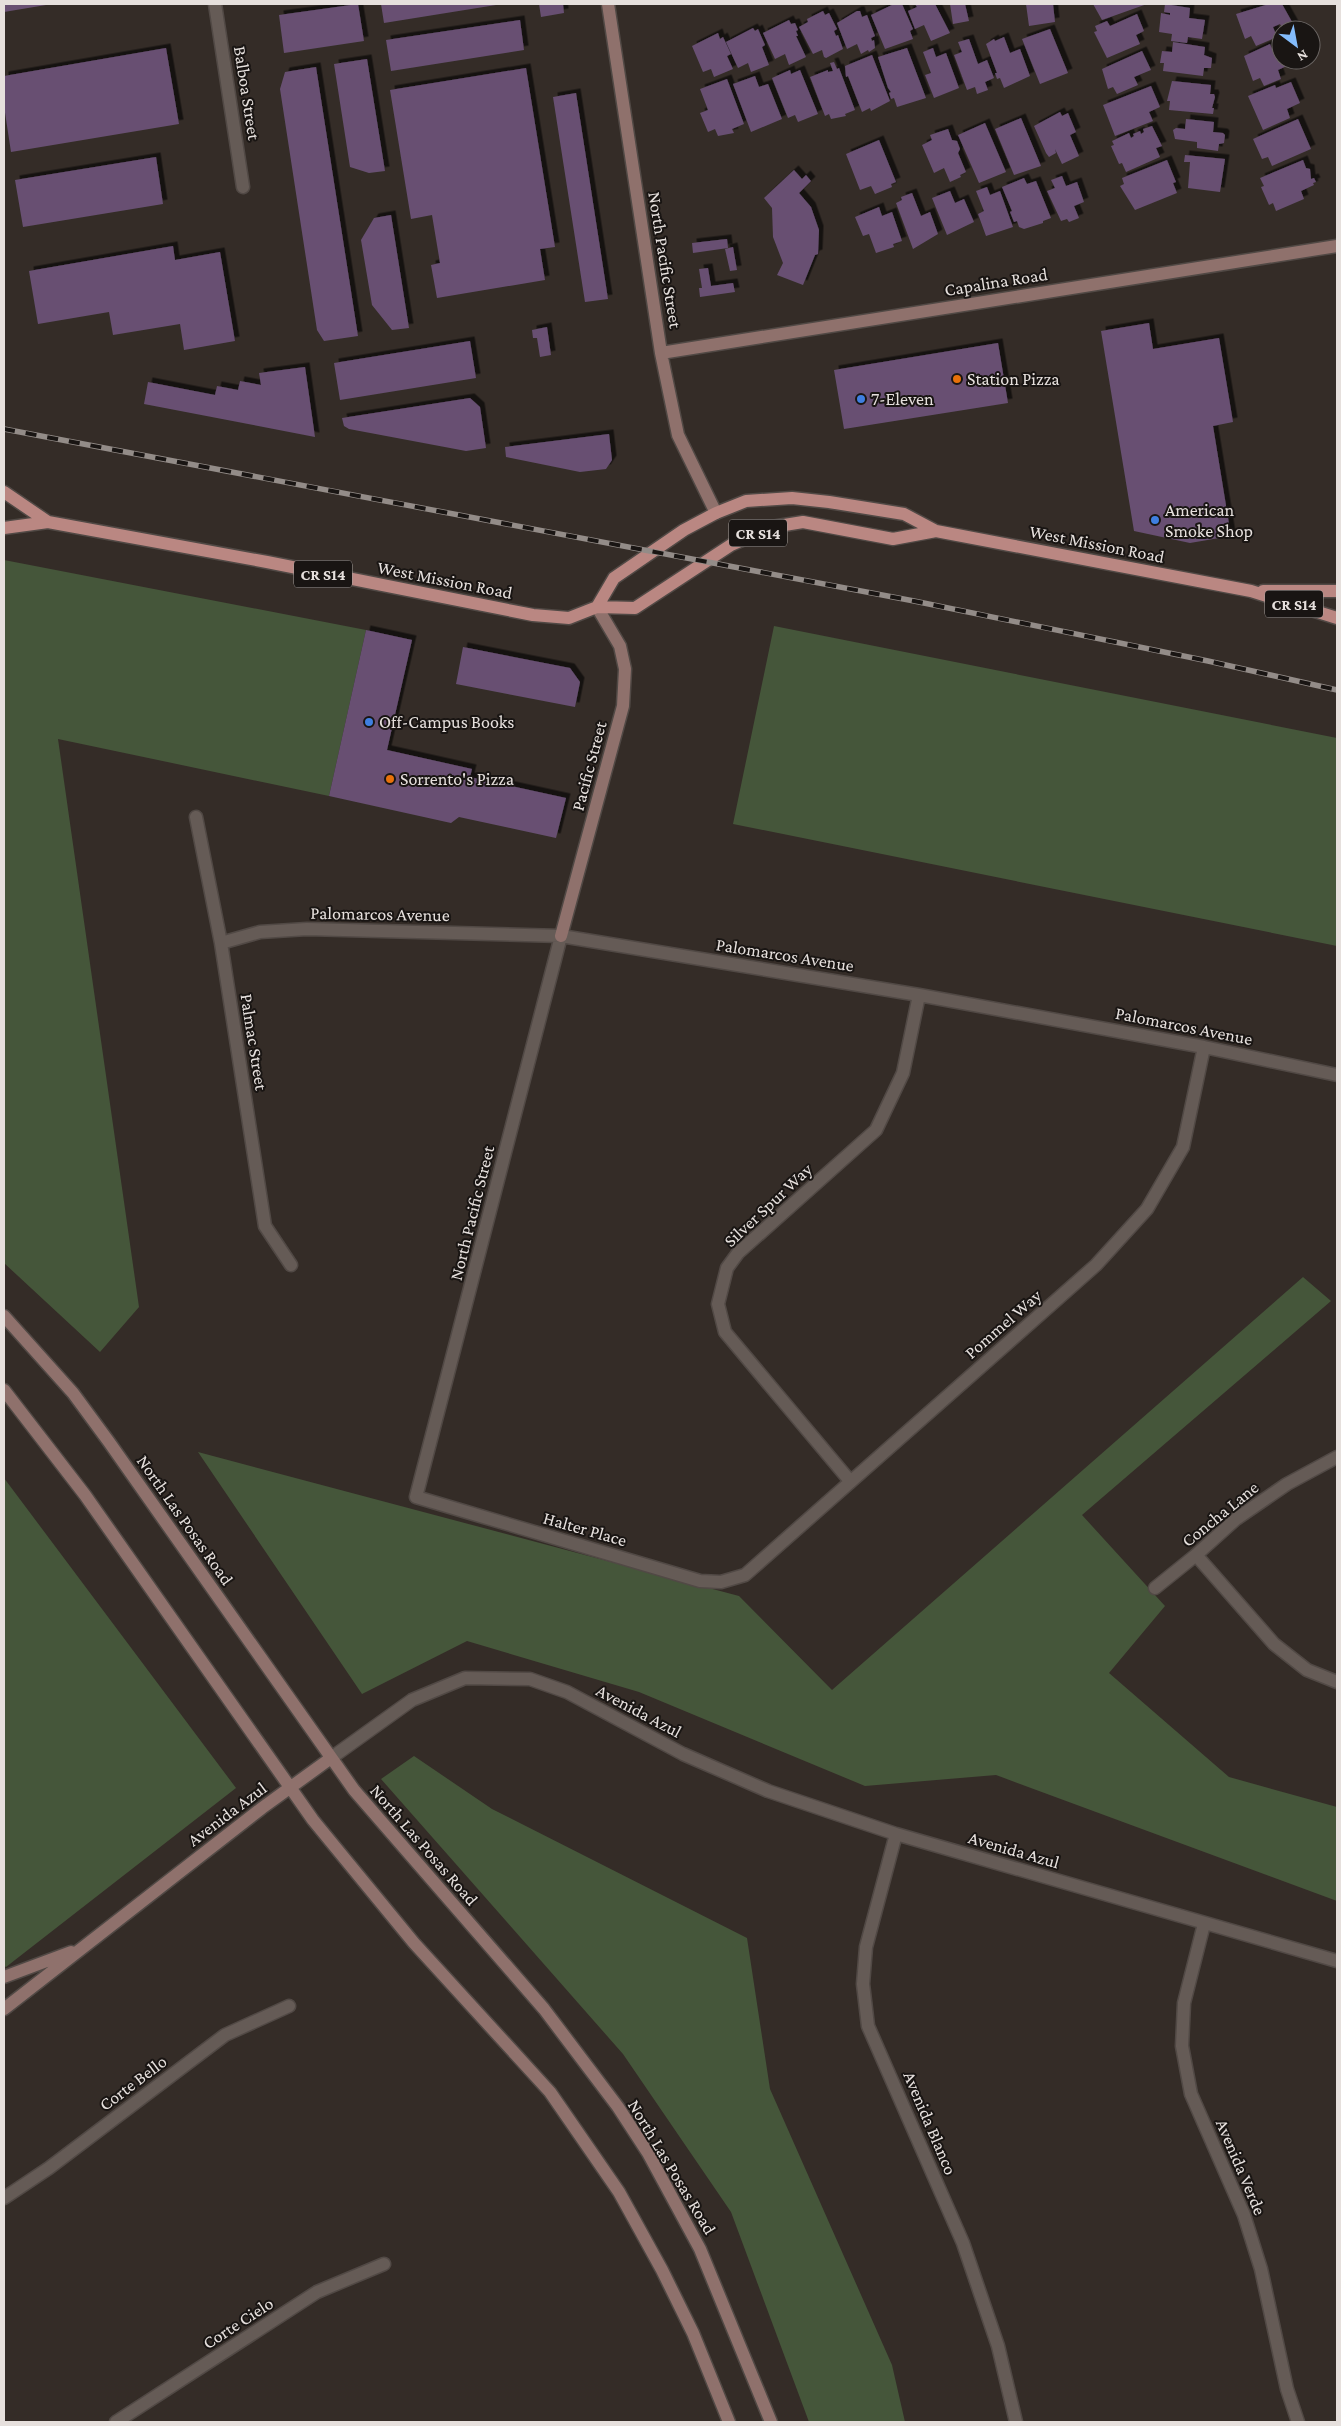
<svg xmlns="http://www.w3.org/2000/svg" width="1341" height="2426" font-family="'Crimson Pro',serif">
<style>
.green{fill:#45563a}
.building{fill:#675072;filter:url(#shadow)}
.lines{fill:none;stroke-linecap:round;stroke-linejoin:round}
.street-casing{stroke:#514945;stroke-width:15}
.secondary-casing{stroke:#514945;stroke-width:15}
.primary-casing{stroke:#514945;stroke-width:15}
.street{stroke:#655b56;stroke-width:12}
.secondary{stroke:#8f716c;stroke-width:12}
.primary{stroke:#ba8782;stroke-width:12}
.rail-casing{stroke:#938c88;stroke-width:5.5}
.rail{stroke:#191513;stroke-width:4;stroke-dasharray:11;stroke-linecap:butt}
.food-dot{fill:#e8710a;stroke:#191513;stroke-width:2}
.shop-dot{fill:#3f7fe0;stroke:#191513;stroke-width:2}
.labels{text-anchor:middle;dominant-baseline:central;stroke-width:4;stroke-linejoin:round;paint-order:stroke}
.shield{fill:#191513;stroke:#a8a3a0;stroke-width:1}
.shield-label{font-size:16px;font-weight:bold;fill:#e6e0dd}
.street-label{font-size:18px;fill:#e6e0dd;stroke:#191513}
.poi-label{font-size:18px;fill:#e6e0dd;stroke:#191513;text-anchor:start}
</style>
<defs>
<filter id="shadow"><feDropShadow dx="4.5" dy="-4.5" stdDeviation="0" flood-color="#0009"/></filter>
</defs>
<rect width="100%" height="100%" fill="#342c27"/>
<path class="green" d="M4,560L366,630L329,796L58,739L139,1307L100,1352L4,1263Z
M774,626L1337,738V946L733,824Z
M1303,1277L1331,1301L1082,1515L1165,1606L1109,1673L1229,1777L1337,1807V1901L996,1775L865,1786L639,1692L467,1641L362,1694L198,1452L739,1596L832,1690Z
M4,1478L236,1788L6,1967L4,1966Z
M414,1756L492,1809L747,1938L770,2089L892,2365L905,2422H809L731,2212L623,2054L381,1779Z"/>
<path class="building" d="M4,4H46V5L4,12Z
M358,4L364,41L284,53L279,15Z
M381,4H496V5L384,23Z
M539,4H563L564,13L541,17Z
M894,4H902L913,29L910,31L913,39L885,49L871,15Z
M915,4H935L950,33L931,41L924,25L915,29L908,11L917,7Z
M950,4H965L969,21L953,24Z
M1026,4H1053L1055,22L1029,26Z
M1093,4H1147L1102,20Z
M1165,4L1190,8L1189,18L1205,20L1202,39L1188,37L1187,43L1171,41L1172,34L1159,32L1161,13L1170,15V13L1164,12Z
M1269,4H1282L1296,29L1283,30L1280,24L1273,27L1277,37L1256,46L1251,36L1245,39L1236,14Z
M823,11L825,15L829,13L837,29L834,31L836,36L838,35L843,49L826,58L824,57L822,50L813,54L799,27L808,22L807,19Z
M857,11H860L862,17L867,15L875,36L871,38L872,41L874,40L875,48L869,52L868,50L861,54L857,44L847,49L837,23Z
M1137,14L1144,31L1136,35L1140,44L1107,58L1094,32L1097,31L1095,26L1107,21L1110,26Z
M520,20L524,50L391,71L386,40Z
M789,20L791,24L795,23L798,30L796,31L798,36H796L806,57L789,65L785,54L775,59L763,33Z
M753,28L755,31L758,29L765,45L762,47L769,65L751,72L748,63L738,68L726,42Z
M1050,29L1068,73L1040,84L1022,39Z
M718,33L720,39L723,37L731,54L727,56L733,69L714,77L711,69L703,72L692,46Z
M1004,37L1010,53L1020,49L1030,76L1004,88L1000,78L997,79L995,73H997L986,44L994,39L995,41Z
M969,39L978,64L987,60L994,78L985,82L988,90L977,94L975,87L967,90L954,55L962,52L958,42Z
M1173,42L1205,47L1204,55L1212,58L1211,68H1204L1203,76L1163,71L1164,63H1160L1162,51L1172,52Z
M1270,44L1273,51L1281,48V60H1287L1289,65L1278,70L1281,79L1264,86L1260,78L1253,81L1244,56Z
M166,48L179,124L11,152L4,106V76Z
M907,48L926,98L897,107L894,98L891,99L889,93L891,92L888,88L878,57Z
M933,48L936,57L946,53L959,88L934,98L925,75L931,73L923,52Z
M1142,51L1151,70L1134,77L1138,85L1117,94L1113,87L1108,89L1102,69Z
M872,55L890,101L871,111L870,108L862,112L848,76L846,77L845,66Z
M367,59L385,171L369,173L350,167L334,64Z
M834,62L837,69L839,68L855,110L845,114L846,116L831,119L829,114L825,116L810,77L828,70V72L833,71L830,63Z
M316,67L358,336L324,341L317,330L280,89L285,72Z
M526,68L555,247L540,249L545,280L437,298L431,265L440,263L432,215L411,219L390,90Z
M790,70L791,74L800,70L818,114L798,122L795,115L788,118L772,78Z
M755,76L759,87L768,84L782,119L751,132L733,84Z
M727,79L744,124L732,129L734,133L718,136L715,129L708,132L700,113L708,110L700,89Z
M1172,81L1211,85L1210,94H1214L1215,97L1212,108H1214L1213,114L1169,110L1170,101H1167Z
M1291,82L1300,103L1287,109L1290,118L1263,130L1248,96L1275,85L1276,88Z
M1151,86L1160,107L1149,112L1153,121L1115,136L1103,105Z
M576,93L608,299L585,302L553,97Z
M1060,112L1062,116L1068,113L1076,132L1070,135L1079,156L1062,164L1055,149L1056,153L1049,157L1046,153L1034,126Z
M1021,118L1041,166L1014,175L995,129Z
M1186,119L1214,122L1213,132L1223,133L1225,135L1224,143L1219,144L1218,151L1197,148V142L1175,139L1173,130L1176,128L1185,129Z
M1298,119L1311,149L1272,166L1268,157L1262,159L1253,139Z
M985,123L1006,172L979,183L958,135Z
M1152,126L1162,146L1156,148L1160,157L1126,172L1122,163L1119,164L1111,146L1114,145L1112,141L1129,133L1131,138L1134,136L1133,134L1140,131L1141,134L1144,132L1143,129Z
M948,129L952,140L957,141L960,149L958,153L966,172L960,175L961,177L950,182L944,168L934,173L922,145L932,140L930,135Z
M879,140L896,182L891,184L892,187L875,194L871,186L860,190L846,154Z
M1185,155L1225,159L1220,192L1188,188L1190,162H1184Z
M156,157L163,204L23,227L15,180Z
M1167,160L1176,182L1173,183L1177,193L1135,210L1120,186L1124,184L1122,178Z
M1303,160L1306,168L1310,169L1311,179L1314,178L1316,182L1313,183L1314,185L1301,191L1304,199L1276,211L1273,203L1269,205L1261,187L1264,186L1260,178Z
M794,170L802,179L806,175L811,181L799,193L811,207L819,230L818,254L815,255L803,285L777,275L783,263L773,237L772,208L764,198Z
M1062,176L1066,186L1077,182L1084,202L1074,206L1079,218L1069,222L1067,219L1061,221L1047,191L1055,188L1051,180Z
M1024,178L1027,184L1036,181L1051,218L1043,221V223L1024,229L1019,227L1017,221L1014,222L1010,212L1012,211L1002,187Z
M987,187L990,195L1000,191L1013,227L986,236L978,214L984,211L976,191Z
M950,191L955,203L964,199L974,222L947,235L932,198Z
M912,193L921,216L930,212L938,234L913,249L896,203L902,200L901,197Z
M879,207L882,216L892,212L902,241L893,244L894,247L876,253L869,234L863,236L855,217Z
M391,215L409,328L392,330L372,305L361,240L374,218Z
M727,239L728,248L693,253L692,243Z
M173,246L175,260L220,252L235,341L184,350L180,324L113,335L109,312L38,324L29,271Z
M733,247L737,270L730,271L725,249Z
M708,268L711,286L733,283L735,292L700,297L699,288H702L699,269Z
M1149,323L1153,349L1219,338L1233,422L1213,426L1231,536L1190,543L1134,531L1101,331Z
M547,327L551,355L540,357L537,338H533L532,330Z
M470,341L476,378L340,400L334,363Z
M998,343L1008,403L844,429L834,370Z
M305,367L315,437L144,404L148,382L215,395L217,386L238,390L240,381L261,385L259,373Z
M470,398L480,407L486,448L466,451L349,429L344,426L342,418Z
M609,434L612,460L606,469L580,472L506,457L505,447Z
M366,630L412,640L387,750L472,769L470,777L566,798L556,838L459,817L451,823L329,796Z
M463,647L570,668L580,682L575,707L456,684Z"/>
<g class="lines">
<defs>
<path id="street" d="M215,4L243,187
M196,817L221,943L265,1226L291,1265
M561,936L416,1497L700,1581L721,1582L745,1575L1096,1265L1147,1209L1183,1147L1204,1047
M221,943L260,932L307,929L561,936L919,995L1204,1047L1337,1075
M850,1481L725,1332L718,1304L727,1268L738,1253L876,1130L903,1073L919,995
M1196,1555L1274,1644L1307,1670L1337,1682
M1155,1588L1196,1555L1236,1519L1287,1484L1337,1457
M331,1758L412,1700L465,1678L530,1679L567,1692L683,1754L768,1791L896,1834L1337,1961
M896,1834L866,1947L863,1984L868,2026L963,2243L998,2346L1016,2422
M1204,1924L1184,2003L1182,2046L1191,2094L1244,2215L1261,2269L1287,2389L1298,2422
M4,2198L49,2168L225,2035L289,2006
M116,2422L317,2292L384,2264"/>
<path id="secondary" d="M608,4L661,353L678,435L716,513
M661,353L1337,246
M561,936L623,706L625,669L620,646L597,607
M4,1316L73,1393L109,1442L354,1790L544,2009L618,2107L648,2153L700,2249L771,2422
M4,1390L85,1495L313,1820L414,1943L550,2092L619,2192L662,2270L693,2333L729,2422
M4,1977L71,1952
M4,2009L262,1808L331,1758"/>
<path id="primary" d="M4,492L48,522
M4,528L48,522L267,562L533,615L569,618L597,607L635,608L731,545L772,527L803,522L893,539L936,531
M1263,591H1337
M597,607L614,578L684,530L716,513L746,501L792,498L829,502L904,514L936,531L1251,591L1337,618"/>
</defs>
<use href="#street" class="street-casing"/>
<use href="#secondary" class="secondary-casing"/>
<use href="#primary" class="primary-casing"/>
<use href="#street" class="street"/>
<use href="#secondary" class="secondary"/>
<use href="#primary" class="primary"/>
<defs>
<path id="rail" d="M4,429L914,601L1208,661L1337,690"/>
</defs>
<use href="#rail" class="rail-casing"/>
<use href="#rail" class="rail"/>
</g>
<g class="food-dot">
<circle cx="957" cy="379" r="5"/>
<circle cx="390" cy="779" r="5"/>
</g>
<g class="shop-dot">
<circle cx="861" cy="399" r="5"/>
<circle cx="1155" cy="520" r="5"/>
<circle cx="369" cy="722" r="5"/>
</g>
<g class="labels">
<g class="shield">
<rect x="729" y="519.5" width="58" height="27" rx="4"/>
<rect x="294" y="560.5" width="58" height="27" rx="4"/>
<rect x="1265" y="590.5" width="58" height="27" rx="4"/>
</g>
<g class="shield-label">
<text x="758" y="533">CR S14</text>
<text x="323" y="574">CR S14</text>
<text x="1294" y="604">CR S14</text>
</g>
<g class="street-label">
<text transform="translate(247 93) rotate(81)">Balboa Street</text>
<text transform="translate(665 260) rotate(81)">North Pacific Street</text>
<text transform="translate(996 282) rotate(-9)">Capalina Road</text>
<text transform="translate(1097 544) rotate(11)">West Mission Road</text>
<text transform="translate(445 580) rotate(11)">West Mission Road</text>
<text transform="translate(589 766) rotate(-75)">Pacific Street</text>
<text transform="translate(380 914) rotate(1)">Palomarcos Avenue</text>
<text transform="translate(785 955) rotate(9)">Palomarcos Avenue</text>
<text transform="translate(1184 1026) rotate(11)">Palomarcos Avenue</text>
<text transform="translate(254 1042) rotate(81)">Palmac Street</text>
<text transform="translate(768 1205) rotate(-43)">Silver Spur Way</text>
<text transform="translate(472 1213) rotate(-76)">North Pacific Street</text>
<text transform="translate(1003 1324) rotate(-41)">Pommel Way</text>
<text transform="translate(1220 1514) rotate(-39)">Concha Lane</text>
<text transform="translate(185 1520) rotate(55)">North Las Posas Road</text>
<text transform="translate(585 1529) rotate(16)">Halter Place</text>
<text transform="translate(639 1711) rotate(28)">Avenida Azul</text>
<text transform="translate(227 1814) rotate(-37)">Avenida Azul</text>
<text transform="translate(424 1845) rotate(49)">North Las Posas Road</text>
<text transform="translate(1014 1850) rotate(16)">Avenida Azul</text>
<text transform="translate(133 2083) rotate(-37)">Corte Bello</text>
<text transform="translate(930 2123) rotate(67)">Avenida Blanco</text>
<text transform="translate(672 2167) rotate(59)">North Las Posas Road</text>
<text transform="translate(1241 2167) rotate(67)">Avenida Verde</text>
<text transform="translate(238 2323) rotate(-33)">Corte Cielo</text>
</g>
<g class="poi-label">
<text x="967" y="379">Station Pizza</text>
<text x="871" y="399">7-Eleven</text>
<text x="1165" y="510">American<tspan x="1165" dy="21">Smoke Shop</tspan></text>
<text x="379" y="722">Off-Campus Books</text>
<text x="400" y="779">Sorrento's Pizza</text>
</g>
</g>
<rect width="1341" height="2426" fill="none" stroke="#e6e0dd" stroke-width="10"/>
<g transform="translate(1296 45) rotate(148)"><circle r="24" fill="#191513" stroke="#6b6664"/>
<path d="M0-4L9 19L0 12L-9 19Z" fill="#84bcfb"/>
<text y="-8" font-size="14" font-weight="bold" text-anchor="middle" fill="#e6e0dd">N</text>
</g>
</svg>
